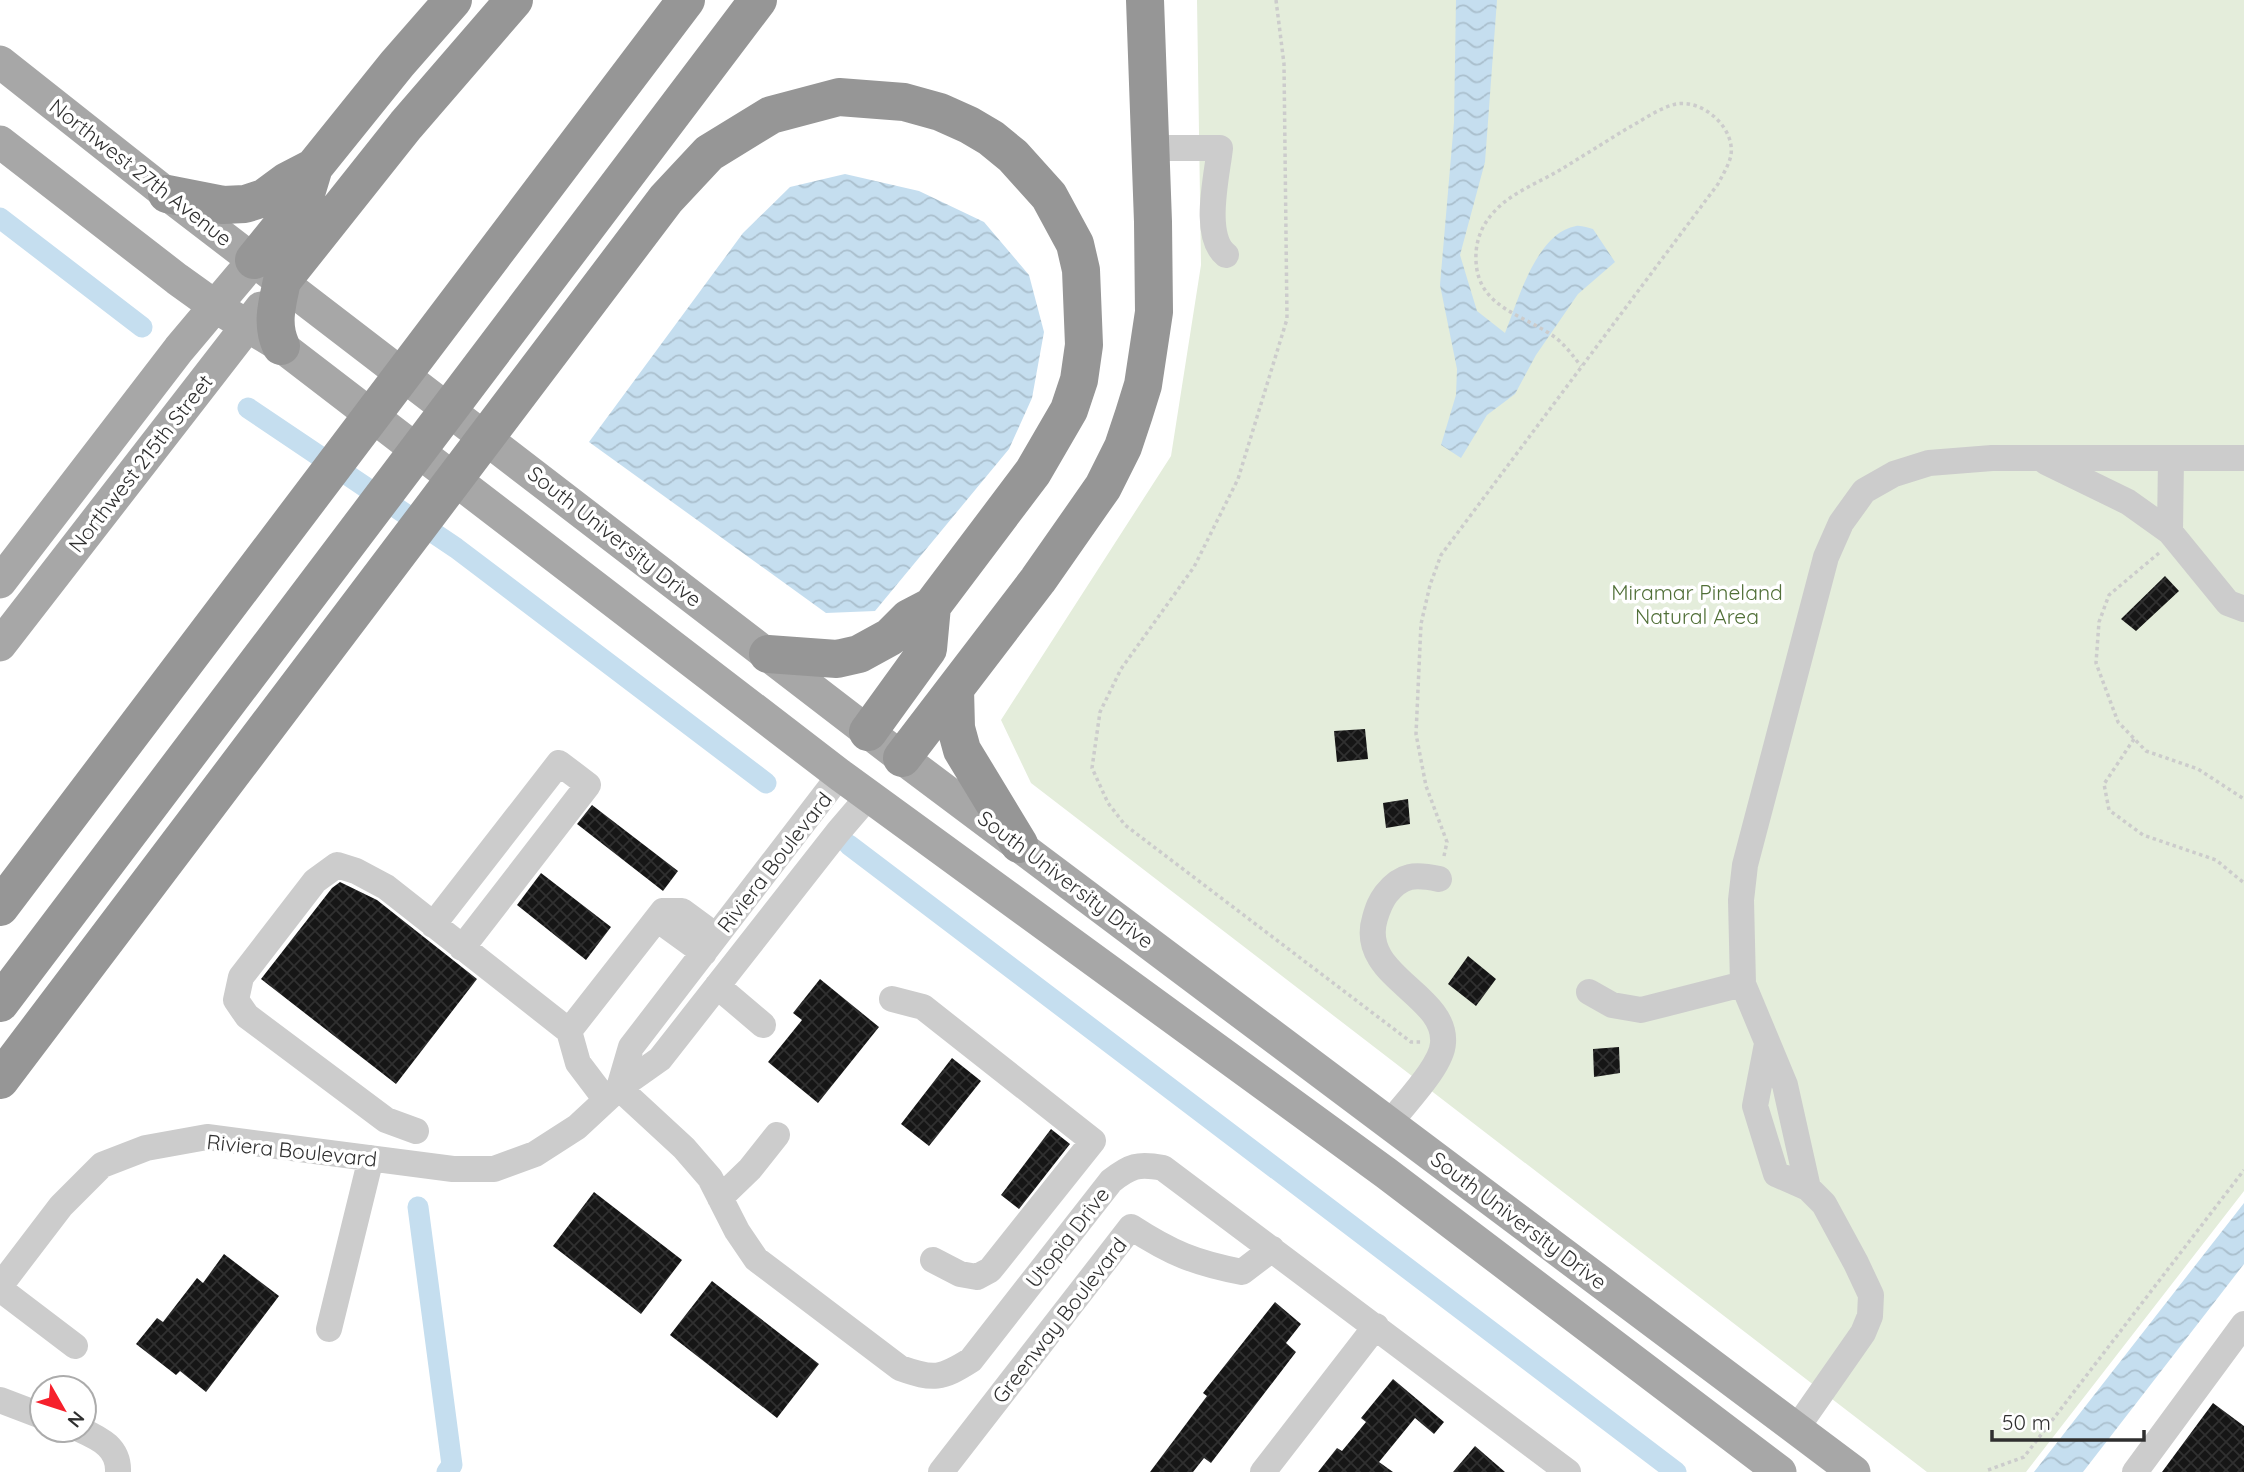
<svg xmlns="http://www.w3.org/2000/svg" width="2244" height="1472" font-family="Quicksand,sans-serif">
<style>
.park{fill:#e4eddb}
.water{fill:url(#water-waves)}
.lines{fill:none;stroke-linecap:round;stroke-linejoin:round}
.canal{stroke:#c5deef;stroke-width:21}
.building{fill:url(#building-cross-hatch)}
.path{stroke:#ccc;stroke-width:3.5;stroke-dasharray:3.5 3.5;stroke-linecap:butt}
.minor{stroke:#ccc;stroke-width:26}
.major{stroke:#a7a7a7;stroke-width:33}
.highway{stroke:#969696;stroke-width:38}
.labels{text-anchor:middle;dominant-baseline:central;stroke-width:7;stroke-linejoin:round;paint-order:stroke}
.street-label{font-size:21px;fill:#2f2f2f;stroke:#fff}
.park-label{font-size:21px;fill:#506f37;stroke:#fff}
</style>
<defs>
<pattern id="water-waves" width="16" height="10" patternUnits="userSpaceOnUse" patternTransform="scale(1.75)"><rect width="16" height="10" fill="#c5deef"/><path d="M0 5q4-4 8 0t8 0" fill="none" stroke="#aabfcd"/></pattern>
<pattern id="building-cross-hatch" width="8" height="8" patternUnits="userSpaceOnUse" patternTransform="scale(1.75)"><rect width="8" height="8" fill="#161616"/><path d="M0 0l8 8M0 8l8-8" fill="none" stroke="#303030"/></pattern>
</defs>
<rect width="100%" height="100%" fill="#fff"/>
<path class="park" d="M1197,0H2244V1191L2026,1472H1927L1031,783L1001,720L1171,456L1201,265Z"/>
<path class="water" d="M1456,0H1497L1485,162L1460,255L1477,311L1505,333C1518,301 1536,233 1576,226C1581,225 1588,228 1593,229L1615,262L1578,294L1536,355L1515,394L1487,415L1461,458L1441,445L1456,395L1457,369L1440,285L1454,122Z
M845,174L919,191L984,222L1029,275L1044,332L1032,398L1009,449L875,611L826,613L589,442L743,233L790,187Z
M2244,1203V1264L2083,1472H2034Z"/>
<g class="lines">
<path class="canal" d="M0,218L142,327
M248,408L456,548L766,783
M849,845L1676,1472
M418,1207L452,1465L447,1472"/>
</g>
<path class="building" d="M2165,576L2179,591L2136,631L2121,619Z
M1365,729L1368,759L1337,762L1334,731Z
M1408,799L1410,824L1386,828L1383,803Z
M592,805L678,871L663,891L577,824Z
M541,873L611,927L586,960L517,905Z
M340,882L377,900L477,979L396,1084L261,979L332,888Z
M1468,956L1496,979L1476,1006L1448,984Z
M820,979L879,1027L818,1103L768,1062L802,1020L793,1013Z
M1619,1047L1620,1073L1594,1077L1593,1049Z
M952,1058L981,1081L929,1146L901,1124Z
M1051,1129L1070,1144L1019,1209L1001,1195Z
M594,1192L682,1260L641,1314L553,1246Z
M224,1254L279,1296L206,1392L180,1371L176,1375L136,1344L157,1318L163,1322L197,1278L203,1283Z
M712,1281L819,1364L777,1418L670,1335Z
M1275,1302L1301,1324L1286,1343L1296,1352L1211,1463L1204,1458L1193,1472H1150L1207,1396L1203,1393Z
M1393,1379L1444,1422L1434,1434L1415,1418L1379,1462L1393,1472H1318L1337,1448L1342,1451L1366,1422L1361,1418Z
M2213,1403L2244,1426V1472H2162Z
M1475,1446L1505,1472H1453Z"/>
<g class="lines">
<path class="path" d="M1276,0L1284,64L1287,319L1238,479L1194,567L1121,669L1100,712L1092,768L1108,803L1125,825L1411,1042H1422
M2159,553L2109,595L2099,622L2096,663L2118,722L2146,751L2198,769L2244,799
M2134,739L2104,784L2109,810L2143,835L2216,860L2244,883
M1444,856L1447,842L1426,786L1416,734L1421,624L1430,585L1441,555L1718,184C1723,174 1729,165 1731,155C1735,127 1702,99 1676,104C1659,108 1643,120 1628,128C1605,142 1583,156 1560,170C1538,183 1510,193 1493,213C1481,226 1475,243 1476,261C1478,309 1526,315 1556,338C1567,347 1573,356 1581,366
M1988,1470L2024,1457L2244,1170"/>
<path class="minor" d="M1150,148H1220C1217,176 1202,236 1226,255
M2046,462L2128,502L2170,532L2228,603L2244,609
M2170,532L2171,458
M433,925L559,763L588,785L462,948
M704,953L668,927L663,911H682L716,936
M717,986L763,1025
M1589,992L1612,1005L1641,1010L1743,984
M892,999L923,1007L1093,1141L990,1270L977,1277L960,1274L933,1260
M569,1031L663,911
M1767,1044L1755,1106L1776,1174L1808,1188L1824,1204L1856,1263L1871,1295L1870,1316L1863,1333L1796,1429
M619,1088L684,1148L710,1178L737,1231L756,1259L900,1368C934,1380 941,1379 971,1360L1111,1181C1130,1166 1138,1163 1163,1168L1568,1472
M619,1088L631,1047L840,775
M1390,1123C1404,1104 1442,1066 1443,1043C1447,994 1357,976 1375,918C1378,908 1380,902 1386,894C1402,874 1415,874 1439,879
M416,1131L386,1120L247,1016L236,1000L241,977L315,881L337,865L356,871L386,887L569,1031L578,1063L606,1100
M1808,1188L1785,1085L1743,984L1741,900L1745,865L1826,557L1841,523L1864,491L1894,474L1929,463L1992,458H2244
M720,1198L750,1169L777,1135
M0,1286L61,1206L102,1165L146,1148L207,1137L453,1169H494L535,1154L577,1127L619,1088L660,1059L838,832L868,797
M0,1289L75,1346
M329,1329L371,1158
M0,1400L42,1416
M81,1430C101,1439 119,1448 118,1472
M941,1472L1131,1227C1171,1253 1195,1263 1242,1272L1272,1249
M1263,1472L1376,1326
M2135,1472L2244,1324"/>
<path class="major" d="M0,62L167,194L902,758L1854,1472
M0,142L177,279L216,307L281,346L840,775L1386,1173L1780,1472
M0,582L179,349L254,260
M0,645L261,308"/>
<path class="highway" d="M167,194L223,205L245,204L264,198L287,181L314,167
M254,260L305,197L314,167L397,64L453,0
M281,346C271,324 277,304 282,281L406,125L514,0
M955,689L956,728L962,750L1019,844
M868,732L928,649L932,606
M902,758L1038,580L1103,487L1123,447L1134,414L1143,385L1154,312L1153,222L1145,0
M0,907L686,0
M0,1003L758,0
M0,1080L666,199L709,153L771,115L839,97L904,102L940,112L969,125L991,138L1013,156L1049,196L1075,244L1081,270L1084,345L1079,380L1069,410L1033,472L932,606L909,618L890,637L859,654L837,659L768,654"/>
</g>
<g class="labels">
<g class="street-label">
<text transform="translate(141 172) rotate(38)">Northwest 27th Avenue</text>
<text transform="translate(140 463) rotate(-52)">Northwest 215th Street</text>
<text transform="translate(615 536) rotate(38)">South University Drive</text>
<text transform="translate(774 862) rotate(-52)">Riviera Boulevard</text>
<text transform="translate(1066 879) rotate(37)">South University Drive</text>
<text transform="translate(292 1150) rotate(6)">Riviera Boulevard</text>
<text transform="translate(1519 1220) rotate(37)">South University Drive</text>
<text transform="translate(1067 1237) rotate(-52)">Utopia Drive</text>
<text transform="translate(1059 1320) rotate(-52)">Greenway Boulevard</text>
</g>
<g class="park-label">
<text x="1697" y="592">Miramar Pineland<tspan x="1697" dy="24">Natural Area</tspan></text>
</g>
</g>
<g transform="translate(63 1409) rotate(129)"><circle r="33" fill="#ffffff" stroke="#acacac" stroke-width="2"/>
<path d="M0-5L12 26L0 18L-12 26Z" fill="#f6202c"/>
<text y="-10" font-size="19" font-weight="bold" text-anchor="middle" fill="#2f2f2f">N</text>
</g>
<path d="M1992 1430v10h152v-10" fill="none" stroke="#2f2f2f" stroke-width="3.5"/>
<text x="2002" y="1430" font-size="21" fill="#2f2f2f" stroke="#ffffff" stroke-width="5" paint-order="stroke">50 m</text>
</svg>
